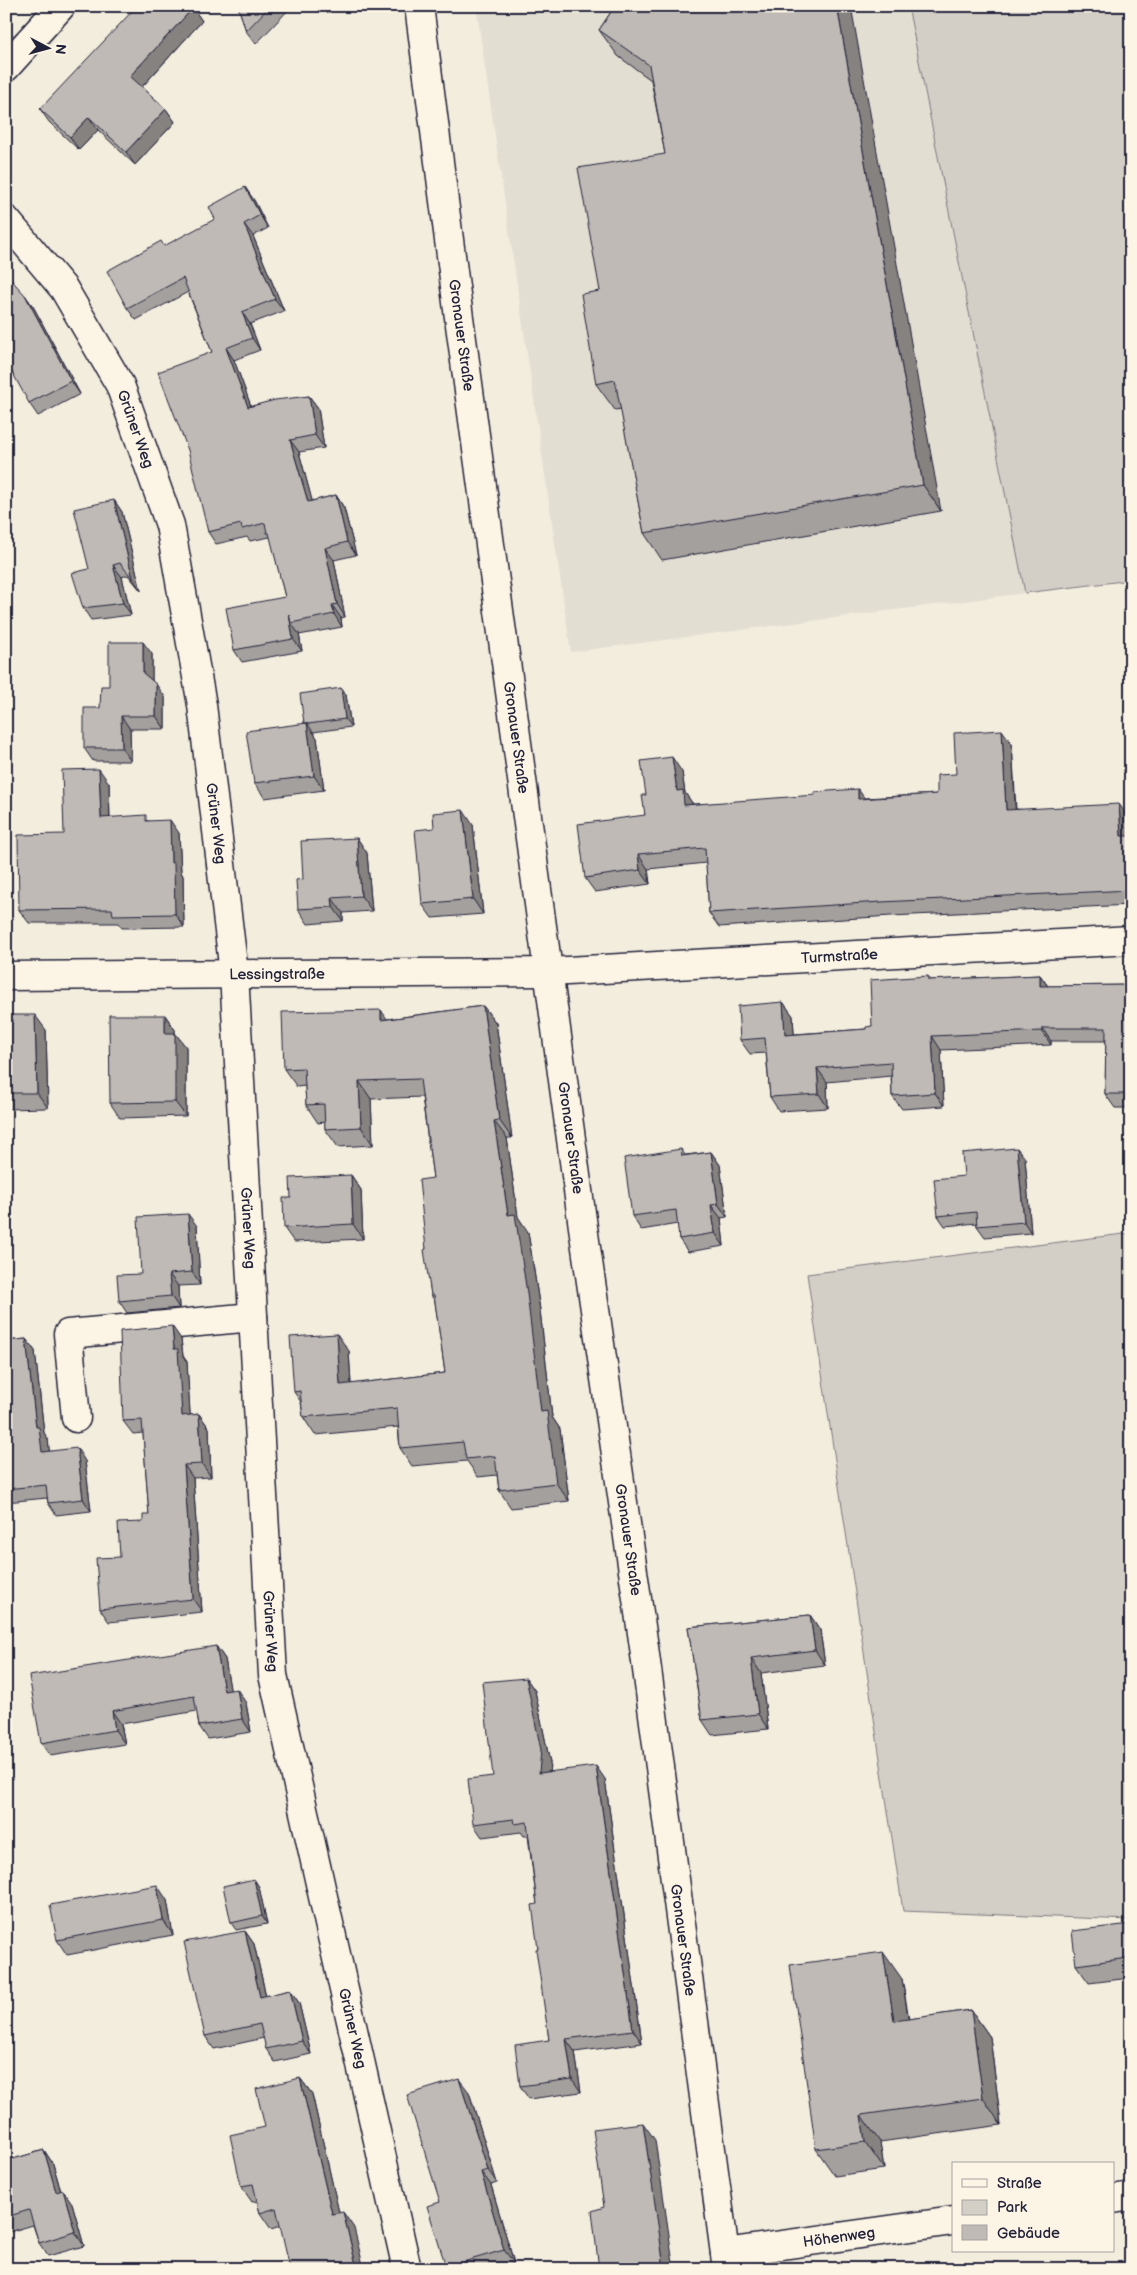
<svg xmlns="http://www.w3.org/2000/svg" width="1137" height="2275" font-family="'Balsamiq Sans',sans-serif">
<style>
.built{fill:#e3ded2}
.green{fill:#d4cfc6;stroke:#7b7880}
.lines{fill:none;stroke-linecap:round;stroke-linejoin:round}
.minor-casing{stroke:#22223b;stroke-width:31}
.major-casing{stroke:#22223b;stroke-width:31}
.minor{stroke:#fcf5e5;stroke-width:28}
.major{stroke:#fcf5e5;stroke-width:28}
.wall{fill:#a4a09d;stroke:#22223b}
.shaded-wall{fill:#86827f;stroke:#22223b}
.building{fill:#bfbab6;stroke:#22223b}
.labels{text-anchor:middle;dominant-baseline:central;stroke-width:5;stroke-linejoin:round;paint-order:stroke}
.street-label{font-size:15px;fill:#22223b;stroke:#fcf5e5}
</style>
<rect width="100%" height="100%" fill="#f3edde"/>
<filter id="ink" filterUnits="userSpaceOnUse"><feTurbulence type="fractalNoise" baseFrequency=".02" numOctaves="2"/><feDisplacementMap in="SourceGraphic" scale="10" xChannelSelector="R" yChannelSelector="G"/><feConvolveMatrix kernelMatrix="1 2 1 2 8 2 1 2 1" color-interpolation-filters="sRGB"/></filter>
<g filter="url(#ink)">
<path class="built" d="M476,6H908L1025,593L571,652Z"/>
<path class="green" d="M908,6H1131V580L1025,593Z
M1131,1233V1920L903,1911L807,1274Z"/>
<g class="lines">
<defs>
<g id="minor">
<path id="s1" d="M6,220L64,289L120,385L170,525L202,705L234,973L273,1675L407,2269"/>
<path id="s2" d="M6,976L549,972L1131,940"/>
<path d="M76,1418L68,1334L253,1317"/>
<path d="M1113,2199L1131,2196"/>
<path id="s3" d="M725,2253L953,2221"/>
</g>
<g id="major">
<path id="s4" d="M419,6L458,310L583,1227L644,1647L727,2269"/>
<path d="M6,67L61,6"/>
</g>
</defs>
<use href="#minor" class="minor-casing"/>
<use href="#major" class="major-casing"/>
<use href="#minor" class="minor"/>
<use href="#major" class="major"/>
</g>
<path class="wall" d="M238,6H292L256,44L246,31Z
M615,6L941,511L662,560L644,533L621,409L615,410L596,384L600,291L665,154L651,80L618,56L599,30Z
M193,8L202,21L142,87L166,109L175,122L135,165L98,130L79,150L49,122L40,109Z
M254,200L268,228L253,236L284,311L250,324L260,350L234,360L251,406L309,396L318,408L324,448L299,452L312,501L336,495L344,508L356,555L334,560L345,617L341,618L342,627L299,635V634L302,651L242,662L234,650L285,597L271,538L270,537L250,541L247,537L216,544L208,532L212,352L188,292L136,320L127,308L165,246Z
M25,295L34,308L80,394L38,416L29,403Z
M114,500L122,512L141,591L128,575L122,577L131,615L91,620L83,608L89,569Z
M152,654V681L165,697V729H130L131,761H93L84,748L109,686Z
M341,688L346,695L351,727L313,732L317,738L324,790L265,798L254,783L304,723Z
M1012,744L1016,809L1129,818L1131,836V905L891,916L719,927L709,913L706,863L648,869L650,884L595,892L585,878L645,815L646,795L682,772L685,793L693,804L864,798L937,794L956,774Z
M109,783L110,817L149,821L179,833L181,872L183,876L184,927L122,928L118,923H29L19,910L64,834Z
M473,825L483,914L432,918L422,904Z
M357,838L367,853L372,911L343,913V921L308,924L298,909L303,879Z
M1040,975L1048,986L1131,985V1108H1115L1105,1094L1106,1041H1051V1045L941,1050L944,1106L902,1109L892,1096L891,1076L827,1082L828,1108L779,1111L770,1097L766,1053L750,1054L740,1040L783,1002L793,1016L794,1034L866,1029L872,1026L928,976L931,980Z
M483,1006L496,1023L512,1138H507L518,1217L528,1232L540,1310L552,1417L560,1429L569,1501L511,1508L499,1490L497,1475L478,1477L467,1461L412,1466L400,1448L398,1427L315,1435L303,1417L301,1402L294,1392L349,1351L351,1384L445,1373L435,1302L431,1295L426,1249L433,1178L422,1097L371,1099L373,1145L338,1147L325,1129V1122L318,1123L306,1105L305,1086L297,1087L284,1069L387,1019Z
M6,1015L46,1030L48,1108L6,1109Z
M165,1015L175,1030V1033L186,1047V1116L120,1118L110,1103Z
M681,1149L685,1155L711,1152L720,1165L727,1217L721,1218L724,1246L688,1252L679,1239L678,1224L641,1230L632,1216Z
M1025,1158L1031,1233L985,1237L977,1226V1223L945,1226L938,1216L964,1176Z
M351,1175L361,1190L363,1239L294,1242L284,1228Z
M197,1226L200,1285L178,1286L179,1308L127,1313L119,1301L141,1274Z
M26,1339L35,1351L44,1433L48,1439L49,1451L85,1461L91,1511L56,1515L48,1503L47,1498L6,1502V1341Z
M181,1339L183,1356L187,1362L190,1415L199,1414L209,1428L211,1477L193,1478L202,1612L109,1622L100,1609L120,1557L143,1522L149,1515L143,1433L133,1434L123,1421Z
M810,1615L820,1630L825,1665L761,1673L768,1729L712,1735L702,1720L688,1627Z
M216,1646L225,1659L230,1690L246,1703L251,1732L208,1739L199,1726L197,1711L121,1724L125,1744L50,1756L41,1743Z
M526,1678L535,1691L550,1763L549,1772L605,1779L642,2043L575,2052L581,2092L529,2099L520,2086L549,2040L538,1949L537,1904L528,1836H524L521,1832L482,1837L473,1824L493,1776Z
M254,1879L259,1887L267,1924L236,1930L231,1923Z
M167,1900L173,1935L67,1955L57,1940Z
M1131,1924L1130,1978L1089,1983L1076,1965Z
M245,1931L254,1944L266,1996L290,1990L299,2003L311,2054L275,2062L266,2049L264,2038L214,2049L205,2036Z
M902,1979L909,2019L971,2010L990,2037L1001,2125L880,2142L884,2169L835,2176L816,2149Z
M300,2078L312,2094L339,2213L354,2228L280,2226L271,2229L260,2213L257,2201L252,2202L241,2186Z
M469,2092L497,2183L491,2185L514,2263L495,2269H447L446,2267L440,2202Z
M44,2150L53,2164L61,2191L72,2203L84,2246L48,2256L39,2243L33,2225L6,2233V2161Z"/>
<path class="shaded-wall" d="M837,6H851L941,511L923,485Z
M193,8L202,21L139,90L130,76Z
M166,109L175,122L135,165L126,152Z
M89,117L98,130L79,150L70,137Z
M245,187L254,200L268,228L260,215Z
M244,224L253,236L284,311L275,299Z
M25,295L34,308L80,394L71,381Z
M242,312L250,324L260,350L252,338Z
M226,348L234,360L256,420L248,407Z
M309,396L318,408L324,448L315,435Z
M290,440L299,452L316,515L308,502Z
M336,495L344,508L356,555L347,542Z
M114,500L122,512L141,591L133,579Z
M325,548L334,560L345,617L337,604Z
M113,565L122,577L131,615L123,603Z
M332,605L341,618L342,627L334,614Z
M289,614L291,623L299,634L302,651L293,639Z
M143,642L152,654V685L143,673Z
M156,684L165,697V729L156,716Z
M341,688L346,695L351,727L345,719Z
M121,716L130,729L131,761L122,748Z
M307,723L317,738L324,790L314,776Z
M1002,730L1012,744L1016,824L1006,810Z
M672,757L682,772L685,793L693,804L684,805L677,791Z
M99,769L109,783L110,831L101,818Z
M858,789L868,803L858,799Z
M1119,804L1129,818L1131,843L1121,836Z
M463,810L473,825L483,914L473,899Z
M170,820L179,833L181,872L183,876L184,927L175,914L171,863Z
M357,838L367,853L372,911L361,896Z
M638,854L648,869L650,884L640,870Z
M332,898L343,913V921L333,907Z
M1040,975L1049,988L1040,986Z
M783,1002L793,1016L795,1049L785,1035Z
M483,1006L496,1023L512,1138L499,1120Z
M381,1010L393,1028L381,1020Z
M35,1015L46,1030L48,1108L37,1093Z
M165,1015L175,1030V1034V1033L186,1047V1116L175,1102L165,1033Z
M1042,1028L1051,1041V1045L1042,1031Z
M932,1036L941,1050L944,1106L935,1093Z
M817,1068L827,1082L828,1108L819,1094Z
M359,1081L371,1099L373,1145L361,1127Z
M494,1121L507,1138L518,1217L528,1232L540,1310L552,1417L560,1429L569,1501L556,1483L541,1412L508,1215Z
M1017,1148L1025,1158L1031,1233L1024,1222Z
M711,1152L720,1165L727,1217L718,1204Z
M351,1175L361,1190L363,1239L353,1224Z
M711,1205L721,1218L724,1246L715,1233Z
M188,1214L197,1226L200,1285L192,1272Z
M169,1274L178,1286L179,1308L171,1296Z
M172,1326L181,1339L183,1356L187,1362L191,1429L182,1416L174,1349Z
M337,1334L349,1351L352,1403L340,1385Z
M26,1339L35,1351L44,1433L48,1439L51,1465L42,1452L36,1427Z
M199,1414L209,1428L211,1477L202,1464Z
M77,1448L85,1461L91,1511L83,1499Z
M184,1465L193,1478L202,1612L193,1599Z
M810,1615L820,1630L825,1665L815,1650Z
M216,1646L225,1659L233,1705L224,1691Z
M751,1658L761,1673L768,1729L758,1714Z
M526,1678L535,1691L550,1763L548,1786L539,1773Z
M237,1689L246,1703L251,1732L242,1719Z
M112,1711L121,1724L125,1744L115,1730Z
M596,1766L605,1779L642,2043L633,2030Z
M254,1879L259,1887L267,1924L262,1916Z
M157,1885L167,1900L173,1935L163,1920Z
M245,1931L254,1944L269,2010L260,1997Z
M883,1952L902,1979L913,2048L894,2021Z
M290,1990L299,2003L311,2054L302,2041Z
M971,2010L990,2037L1001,2125L983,2098Z
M566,2039L575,2052L581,2092L572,2079Z
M300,2078L312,2094L343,2230L332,2214Z
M459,2079L469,2092L497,2183L488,2170Z
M861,2115L880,2142L884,2169L865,2142Z
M643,2123L655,2140L674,2269H664Z
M44,2150L53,2164L65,2206L56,2192Z
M481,2172L491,2185L514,2263L504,2250Z
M63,2190L72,2203L84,2246L75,2232Z
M343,2212L354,2228L364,2269H357Z"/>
<path class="building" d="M137,6H192L193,8L130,76L166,109L126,152L89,117L70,137L40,109Z
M238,6H270L246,31Z
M615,6H837L923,485L644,533L615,380L596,384L581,294L600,291L578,168L665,154L649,65L599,30Z
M245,187L260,215L244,224L275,299L242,312L252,338L226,348L248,407L275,400L309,396L315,435L290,440L308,502L336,495L347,542L325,548L337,604L332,605L334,614L291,623L289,614L293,639L234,650L226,608L285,597L269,533H267L265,523L242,529L241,524L208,532L188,450L158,372L212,352L183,278L127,308L107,271L161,241L164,246L215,219L209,207Z
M6,274L25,295L71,381L29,403L6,361Z
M114,500L133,579L120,563L113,565L123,603L83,608L72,573L89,569L74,509Z
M109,642H143V673L156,684V716H121L122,748H84V708H100L101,686H109Z
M341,688L345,719L308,724L307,723H304L300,694Z
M307,723L314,776L254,783L246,731Z
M1002,730L1006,810L1119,804L1121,836H1131V890L881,902L709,913L705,848L638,854L640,870L585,878L578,824L645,815L642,795H646L641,761L672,757L677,791L683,790L684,805L815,795L814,792L858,789V799L937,794V775L956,774L954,733Z
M99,769L101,818L146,815V821L170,820L171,863H174L175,914L113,915L112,909L19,910L18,835L64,834L62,770Z
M463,810L473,899L422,904L415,830L434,828L433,813Z
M357,838L361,896L332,898L333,907L298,909L296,880L303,879L301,841Z
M1040,975V986L1131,985V1094H1105L1106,1028H1042V1031L932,1036L935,1093L892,1096L891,1062L817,1068L819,1094L770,1097L765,1038L740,1040L738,1006L783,1002L785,1035L866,1029V1027L872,1026L870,980L928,976V980Z
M483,1006L499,1120L494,1121L508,1215L515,1214L527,1293L541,1412L547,1411L556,1483L499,1490L495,1456L466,1459L463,1442L400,1448L397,1408L303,1417L300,1391L294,1392L290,1337L337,1334L340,1385L445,1373L434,1295H431L424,1250L426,1249L419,1180L433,1178L420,1079L359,1081L361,1127L325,1129L324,1104L306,1105L304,1068L284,1069L282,1012L381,1010V1020Z
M6,1015H35L37,1093H6Z
M109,1015H165V1033H175V1102L110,1103Z
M1017,1148L1024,1222L977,1226L976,1212L938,1216L934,1179L964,1176L962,1153Z
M681,1149L682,1156L711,1152L718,1204L711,1205L715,1233L679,1239L676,1210L632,1216L624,1158Z
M351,1175L353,1224L284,1228L283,1198H291L290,1178Z
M188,1214L192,1272L169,1274L171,1296L119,1301L117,1275L141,1274L138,1217Z
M172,1326L174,1349H178L182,1416L199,1414L202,1464L184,1465L193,1599L100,1609L96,1558L120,1557L118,1523L143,1522V1515H149L142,1420L123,1421L120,1331Z
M26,1339L36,1427H39L42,1452L77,1448L83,1499L48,1503L46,1485L6,1489V1341Z
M810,1615L815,1650L751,1658L758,1714L702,1720L688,1627Z
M216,1646L224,1691L237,1689L242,1719L199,1726L194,1696L112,1711L115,1730L41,1743L29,1676Z
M526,1678L541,1750L539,1773L596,1766L633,2030L566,2039L572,2079L520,2086L515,2045L549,2040L536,1949H538L532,1905L537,1904L527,1822L515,1824L514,1819L473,1824L468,1779L493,1776L482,1682Z
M254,1879L262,1916L231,1923L223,1886Z
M157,1885L163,1920L57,1940L50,1905Z
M1131,1924V1983L1128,1958L1076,1965L1072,1931Z
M245,1931L260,1997L290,1990L302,2041L266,2049L260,2024L205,2036L184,1942Z
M883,1952L894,2021L971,2010L983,2098L861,2115L865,2142L816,2149L790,1965Z
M300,2078L332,2214L343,2212L357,2269H290L276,2208L260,2213L253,2184L241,2186L230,2135L265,2127L256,2089Z
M459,2079L488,2170L481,2172L504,2250L446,2267L427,2206L440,2202L407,2095Z
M643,2123L659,2231L664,2269H599L592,2211L604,2207L593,2129Z
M44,2150L56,2192L63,2190L75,2232L39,2243L29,2210L6,2217V2161Z
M1066,2264L1067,2269H1034Z"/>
</g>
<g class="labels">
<g class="street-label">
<text stroke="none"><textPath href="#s4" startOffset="332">Gronauer Straße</textPath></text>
<text stroke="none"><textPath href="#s1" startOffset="248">Grüner Weg</textPath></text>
<text stroke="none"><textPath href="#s4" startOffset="738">Gronauer Straße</textPath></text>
<text stroke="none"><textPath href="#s1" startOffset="652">Grüner Weg</textPath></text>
<text stroke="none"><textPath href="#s2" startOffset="834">Turmstraße</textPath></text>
<text stroke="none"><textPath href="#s2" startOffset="271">Lessingstraße</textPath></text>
<text stroke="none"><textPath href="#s4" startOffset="1142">Gronauer Straße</textPath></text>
<text stroke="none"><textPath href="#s1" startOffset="1058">Grüner Weg</textPath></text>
<text stroke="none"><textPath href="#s4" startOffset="1548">Gronauer Straße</textPath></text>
<text stroke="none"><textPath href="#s1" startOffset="1462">Grüner Weg</textPath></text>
<text stroke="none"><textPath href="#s4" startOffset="1952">Gronauer Straße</textPath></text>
<text stroke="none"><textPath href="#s1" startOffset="1868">Grüner Weg</textPath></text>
<text stroke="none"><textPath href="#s3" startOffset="115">Höhenweg</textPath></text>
</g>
</g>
<rect width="1137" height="2275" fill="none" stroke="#fcf5e5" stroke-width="25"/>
<rect x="12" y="12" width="1112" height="2250" fill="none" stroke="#22223b" stroke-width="2" filter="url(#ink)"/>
<rect x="952" y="2162" width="162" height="90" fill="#fcf5e5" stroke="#a5a1a1"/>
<rect x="962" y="2179" width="25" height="8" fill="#fcf5e5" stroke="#a5a1a1"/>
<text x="997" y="2188" font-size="15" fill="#22223b">Straße</text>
<rect x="962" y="2200" width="25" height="15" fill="#d4cfc6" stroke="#a5a1a1"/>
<text x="997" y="2212" font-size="15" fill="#22223b">Park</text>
<rect x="962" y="2225" width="25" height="15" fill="#bfbab6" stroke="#a5a1a1"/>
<text x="997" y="2238" font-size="15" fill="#22223b">Gebäude</text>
<g transform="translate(48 48) rotate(96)" stroke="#fcf5e5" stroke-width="4" paint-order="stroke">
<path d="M0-4L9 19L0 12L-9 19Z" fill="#22223b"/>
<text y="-8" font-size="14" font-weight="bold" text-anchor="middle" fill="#22223b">N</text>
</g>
</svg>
